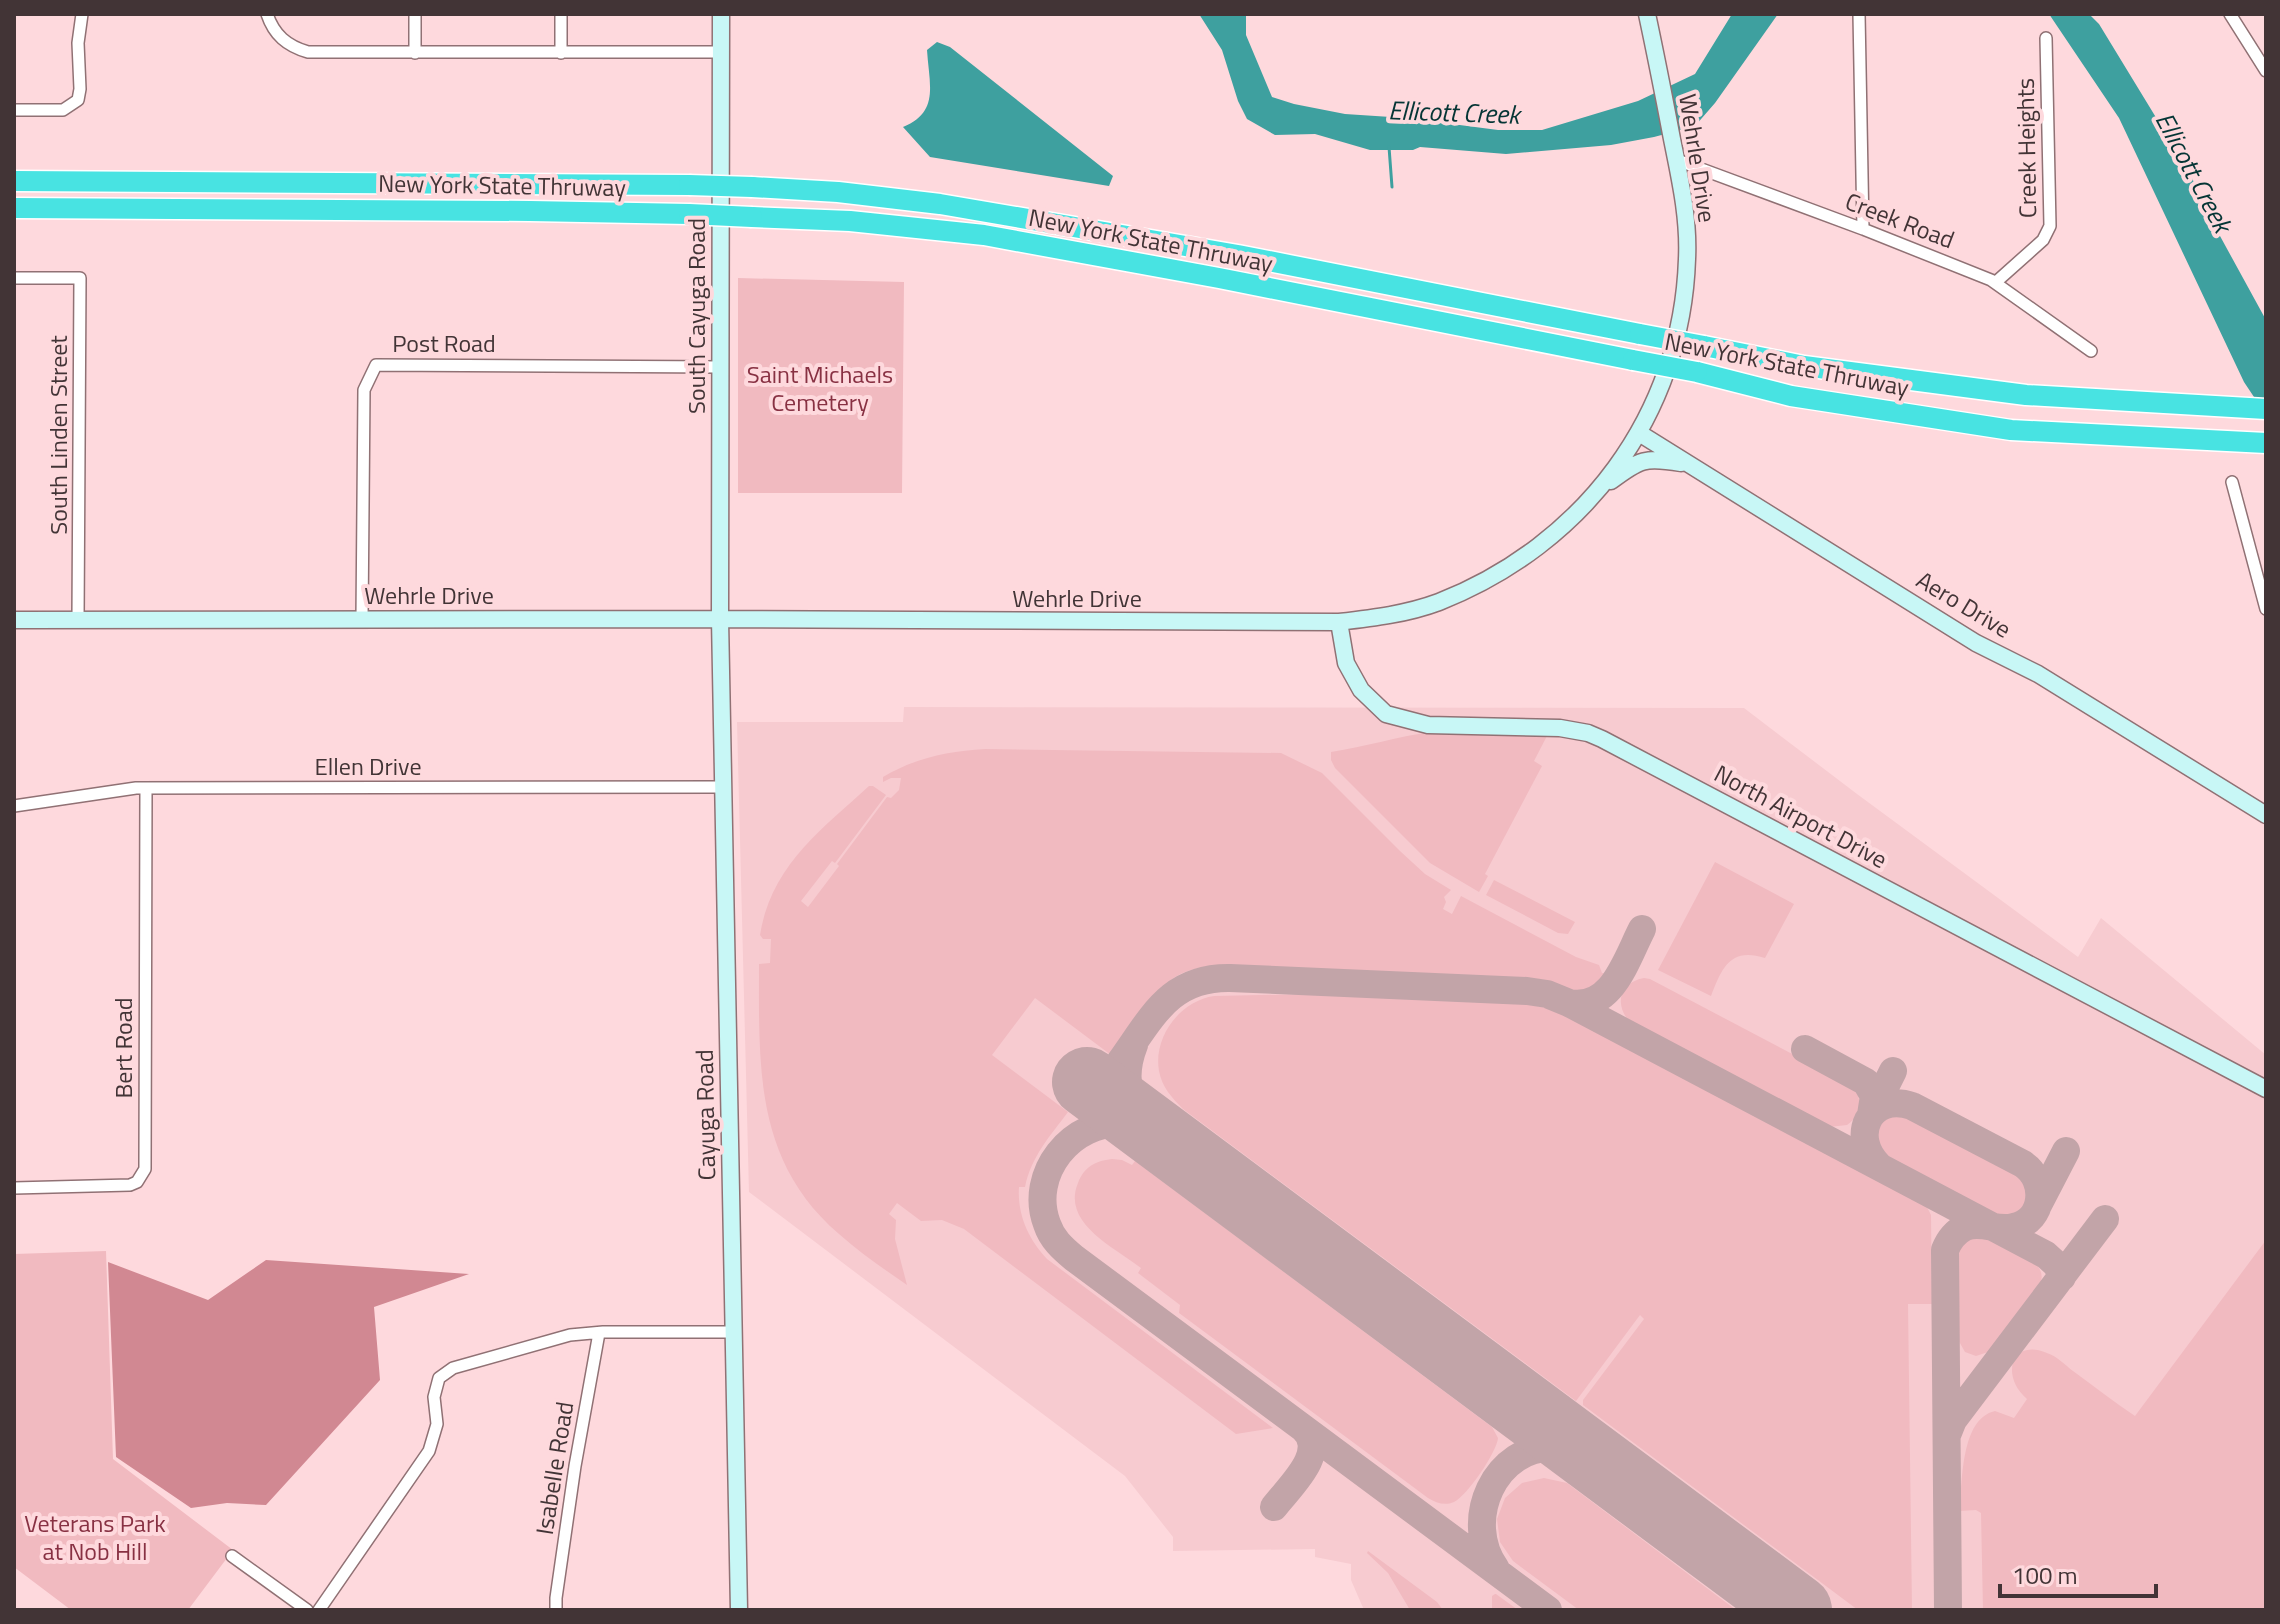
<svg xmlns="http://www.w3.org/2000/svg" width="2280" height="1624" font-family="'Titillium Web',sans-serif">
<style>
.built{fill:#f7cbd0}
.green{fill:#f1bac0}
.forest{fill:#d18892}
.water{fill:#3ea09f}
.lines{fill:none;stroke-linecap:round;stroke-linejoin:round}
.stream{stroke:#3ea09f;stroke-width:3}
.taxiway{stroke:#c2a4a8;stroke-width:28}
.runway{stroke:#c2a4a8;stroke-width:70}
.street-casing{stroke:#907174;stroke-width:14}
.secondary-casing{stroke:#907174;stroke-width:19}
.highway-casing{stroke:#fff;stroke-width:23}
.street{stroke:#fff;stroke-width:11}
.secondary{stroke:#c8f7f6;stroke-width:16}
.highway{stroke:#48e3e2;stroke-width:20}
.highway-bridge-casing{stroke:#fff;stroke-width:23;stroke-linecap:butt}
.highway-bridge{stroke:#48e3e2;stroke-width:20}
.labels{text-anchor:middle;dominant-baseline:central;stroke-width:8;stroke-linejoin:round;paint-order:stroke}
.street-label{font-size:24px;fill:#423436;stroke:#fed9dd}
.park-label{font-size:24px;fill:#883143;stroke:#fed9dd}
.water-label{font-size:26px;font-style:italic;fill:#053535;stroke:#fed9dd}
</style>
<rect width="100%" height="100%" fill="#fed9dd"/>
<path class="built" d="M904,707L1744,708L1857,794L2078,957L2101,918L2266,1055V1610H1364L1351,1580V1564L1315,1557V1549L1173,1551V1537L1125,1476L749,1192L737,722H903Z"/>
<path class="green" d="M738,278L904,282L902,493H738Z
M1433,732L1548,734L1534,761L1542,766L1485,874L1488,876L1479,892L1430,863L1335,768L1331,760V752C1365,747 1398,736 1433,732Z
M985,749L1281,753L1322,773L1400,851L1425,874L1451,890L1444,897L1446,902L1443,909L1452,914L1461,896L1576,957L1599,965L1602,973H1604C1597,1003 1577,992 1557,985C1546,982 1536,980 1525,979L1217,965C1203,967 1188,969 1175,977C1150,993 1128,1031 1111,1055L1035,998L992,1055L1068,1112C1050,1136 1031,1157 1025,1187H1019C1017,1215 1029,1240 1047,1259L1273,1428L1236,1434L964,1229L942,1220L921,1221L897,1203L889,1214L896,1220L895,1239L907,1285C884,1269 860,1253 839,1234C754,1161 759,1066 759,964L770,963L771,939H763L760,935C771,866 821,830 869,786H873L886,795L835,863L832,861L801,901L808,907L839,866L837,864L887,797L891,798L899,790L901,778H891L883,782V777C915,758 948,751 985,749Z
M1715,862L1794,904L1765,958C1730,947 1722,968 1711,996L1658,970Z
M1494,880L1575,922L1568,934L1558,933L1486,895Z
M1644,978L1650,979L1853,1086C1863,1100 1862,1115 1847,1125L1829,1127L1628,1020C1614,1002 1621,982 1644,978Z
M1316,994L1523,1003L1556,1010L1926,1205L1931,1215L1932,1304H1908L1912,1610H1858L1583,1405V1400L1644,1319L1640,1315L1576,1401L1183,1109C1172,1098 1162,1087 1159,1071C1153,1037 1180,1001 1214,996Z
M1898,1113L1907,1115L2021,1174C2036,1197 2023,1222 1995,1215L1886,1157C1869,1140 1875,1119 1898,1113Z
M1112,1159L1122,1160L1132,1165L1135,1161L1492,1427L1498,1438C1497,1452 1467,1496 1454,1502C1445,1506 1436,1503 1428,1498L1179,1313L1180,1305L1138,1273L1141,1268C1115,1248 1061,1223 1078,1183C1084,1167 1095,1161 1112,1159Z
M1974,1237C1989,1236 2032,1255 2039,1268C2043,1275 2042,1280 2039,1287L1996,1344L1988,1352L1976,1356L1965,1352L1956,1336V1256L1962,1243Z
M2266,1240V1610H1983L1981,1513L1976,1510L1959,1511C1963,1482 1960,1419 1995,1411L2014,1418L2027,1399C2000,1376 2011,1338 2047,1353C2057,1356 2065,1365 2073,1371C2094,1386 2114,1402 2135,1416Z
M106,1251L113,1459L233,1550L188,1610H71L14,1567V1254Z
M1544,1478L1567,1483L1736,1610H1579L1513,1561L1500,1542L1497,1519L1505,1498L1522,1483Z
M1368,1551L1437,1602L1443,1610H1410L1388,1573L1367,1553Z
M1495,1594H1496L1518,1610H1492V1596Z"/>
<path class="forest" d="M266,1260L469,1274L374,1307L380,1380L266,1505L227,1503L191,1508L116,1457L108,1262L208,1300Z"/>
<path class="water" d="M1199,14H1246V35L1272,97L1294,104L1345,114L1406,118L1498,130H1542L1638,101L1695,74L1732,14H1778L1715,103L1695,126L1654,137L1611,145L1506,154L1420,147L1413,150H1370L1315,134L1275,135L1247,119L1238,101L1222,50Z
M2049,14H2089L2099,24L2188,170L2220,236L2266,320V415L2244,382L2119,118Z
M937,42L950,47L1113,176L1109,186L930,157L903,127C940,112 929,84 927,50Z"/>
<g class="lines">
<path class="stream" d="M1389,147L1392,187"/>
<path class="taxiway" d="M1569,1003C1612,1011 1626,960 1642,929
M1134,1045C1120,1081 1129,1109 1158,1132
M1805,1049L1866,1082L1874,1096L1871,1115
M1120,1062C1152,1018 1169,977 1230,978L1527,991L1547,994L1569,1003L2046,1255L2057,1265L2062,1277
M1872,1113L1893,1071
M1180,1151C1163,1140 1145,1126 1124,1124C1072,1119 1028,1174 1047,1224C1052,1239 1062,1248 1074,1258L1548,1610
M1879,1166C1849,1137 1869,1092 1912,1106L2023,1164C2047,1180 2045,1220 2014,1227C1997,1232 1982,1220 1965,1227C1955,1232 1949,1240 1945,1250L1948,1610
M2038,1205L2066,1151
M1947,1435L1953,1420L2105,1219
M1274,1507C1290,1486 1329,1452 1303,1428
M1496,1569C1461,1521 1495,1444 1556,1448C1576,1449 1591,1459 1607,1469"/>
<path class="runway" d="M1087,1082L1797,1610"/>
<defs>
<path id="street" d="M267,14C274,35 287,46 308,52H721
M415,14V53
M561,14V53
M1859,14L1863,229
M2230,14L2266,71
M14,110H63L78,100L80,89L78,43L82,14
M1677,160L1863,229L1991,280L2091,351
M14,278H80L78,620
M1996,282L2043,240L2050,226L2046,38
M2232,482L2266,609
M362,620L364,390L376,365L720,367
M14,806L136,788L723,787
M14,1188L130,1185L137,1182L145,1169L146,788
M232,1556L307,1610
M319,1610L429,1451L437,1424L434,1397L439,1378L453,1368L570,1335L603,1332H732
M556,1610V1598L575,1466L599,1333"/>
<path id="secondary" d="M721,14L720,619L739,1610
M1639,433L1976,643L2038,674L2266,815
M1611,481C1640,459 1645,457 1681,463
M14,620L720,619L1339,622C1373,618 1407,614 1439,602C1584,545 1682,415 1687,259C1689,218 1680,179 1672,139C1664,97 1656,56 1647,14
M1339,622L1346,663L1361,690L1386,714L1428,725L1560,728L1588,733L1602,739L2266,1089"/>
<path id="highway" d="M14,181L689,185
M752,187L838,192L940,204L1238,255L1640,334
M14,208L530,211L689,214
M752,217L850,221L984,235L1219,278L1633,360
M1704,346L1804,366L2026,395L2266,409
M1697,372L1791,396L2011,430L2266,443"/>
</defs>
<use href="#street" class="street-casing"/>
<use href="#secondary" class="secondary-casing"/>
<use href="#highway" class="highway-casing"/>
<use href="#street" class="street"/>
<use href="#secondary" class="secondary"/>
<use href="#highway" class="highway"/>
<defs>
<path id="highway-bridge" d="M689,185L752,187
M689,214L752,217
M1640,334L1704,346
M1633,360L1697,372"/>
</defs>
<use href="#highway-bridge" class="highway-bridge-casing"/>
<use href="#highway-bridge" class="highway-bridge"/>
</g>
<g class="labels">
<g class="street-label">
<text transform="translate(2026 148) rotate(-91)">Creek Heights</text>
<text transform="translate(1698 158) rotate(81)">Wehrle Drive</text>
<text transform="translate(502 185) rotate(1)">New York State Thruway</text>
<text transform="translate(1900 220) rotate(21)">Creek Road</text>
<text transform="translate(1151 240) rotate(11)">New York State Thruway</text>
<text transform="translate(696 316) rotate(-90)">South Cayuga Road</text>
<text x="444" y="343">Post Road</text>
<text transform="translate(1787 364) rotate(11)">New York State Thruway</text>
<text transform="translate(58 435) rotate(-90)">South Linden Street</text>
<text x="429" y="595">Wehrle Drive</text>
<text x="1077" y="598">Wehrle Drive</text>
<text transform="translate(1964 604) rotate(31)">Aero Drive</text>
<text x="368" y="766">Ellen Drive</text>
<text transform="translate(1801 816) rotate(28)">North Airport Drive</text>
<text transform="translate(123 1048) rotate(-90)">Bert Road</text>
<text transform="translate(705 1115) rotate(-91)">Cayuga Road</text>
<text transform="translate(554 1468) rotate(-81)">Isabelle Road</text>
</g>
<g class="park-label">
<text x="820" y="374">Saint Michaels<tspan x="820" dy="28">Cemetery</tspan></text>
<text x="95" y="1523">Veterans Park<tspan x="95" dy="28">at Nob Hill</tspan></text>
</g>
<g class="water-label">
<text transform="translate(1454 112) rotate(2)">Ellicott Creek</text>
<text transform="translate(2194 172) rotate(62)">Ellicott Creek</text>
</g>
</g>
<rect width="2280" height="1624" fill="none" stroke="#423436" stroke-width="32"/>
<path d="M2000 1584v12h156v-12" fill="none" stroke="#423436" stroke-width="4"/>
<text x="2012" y="1584" font-size="24" fill="#423436" stroke="#fed9dd" stroke-width="6" paint-order="stroke">100 m</text>
</svg>
